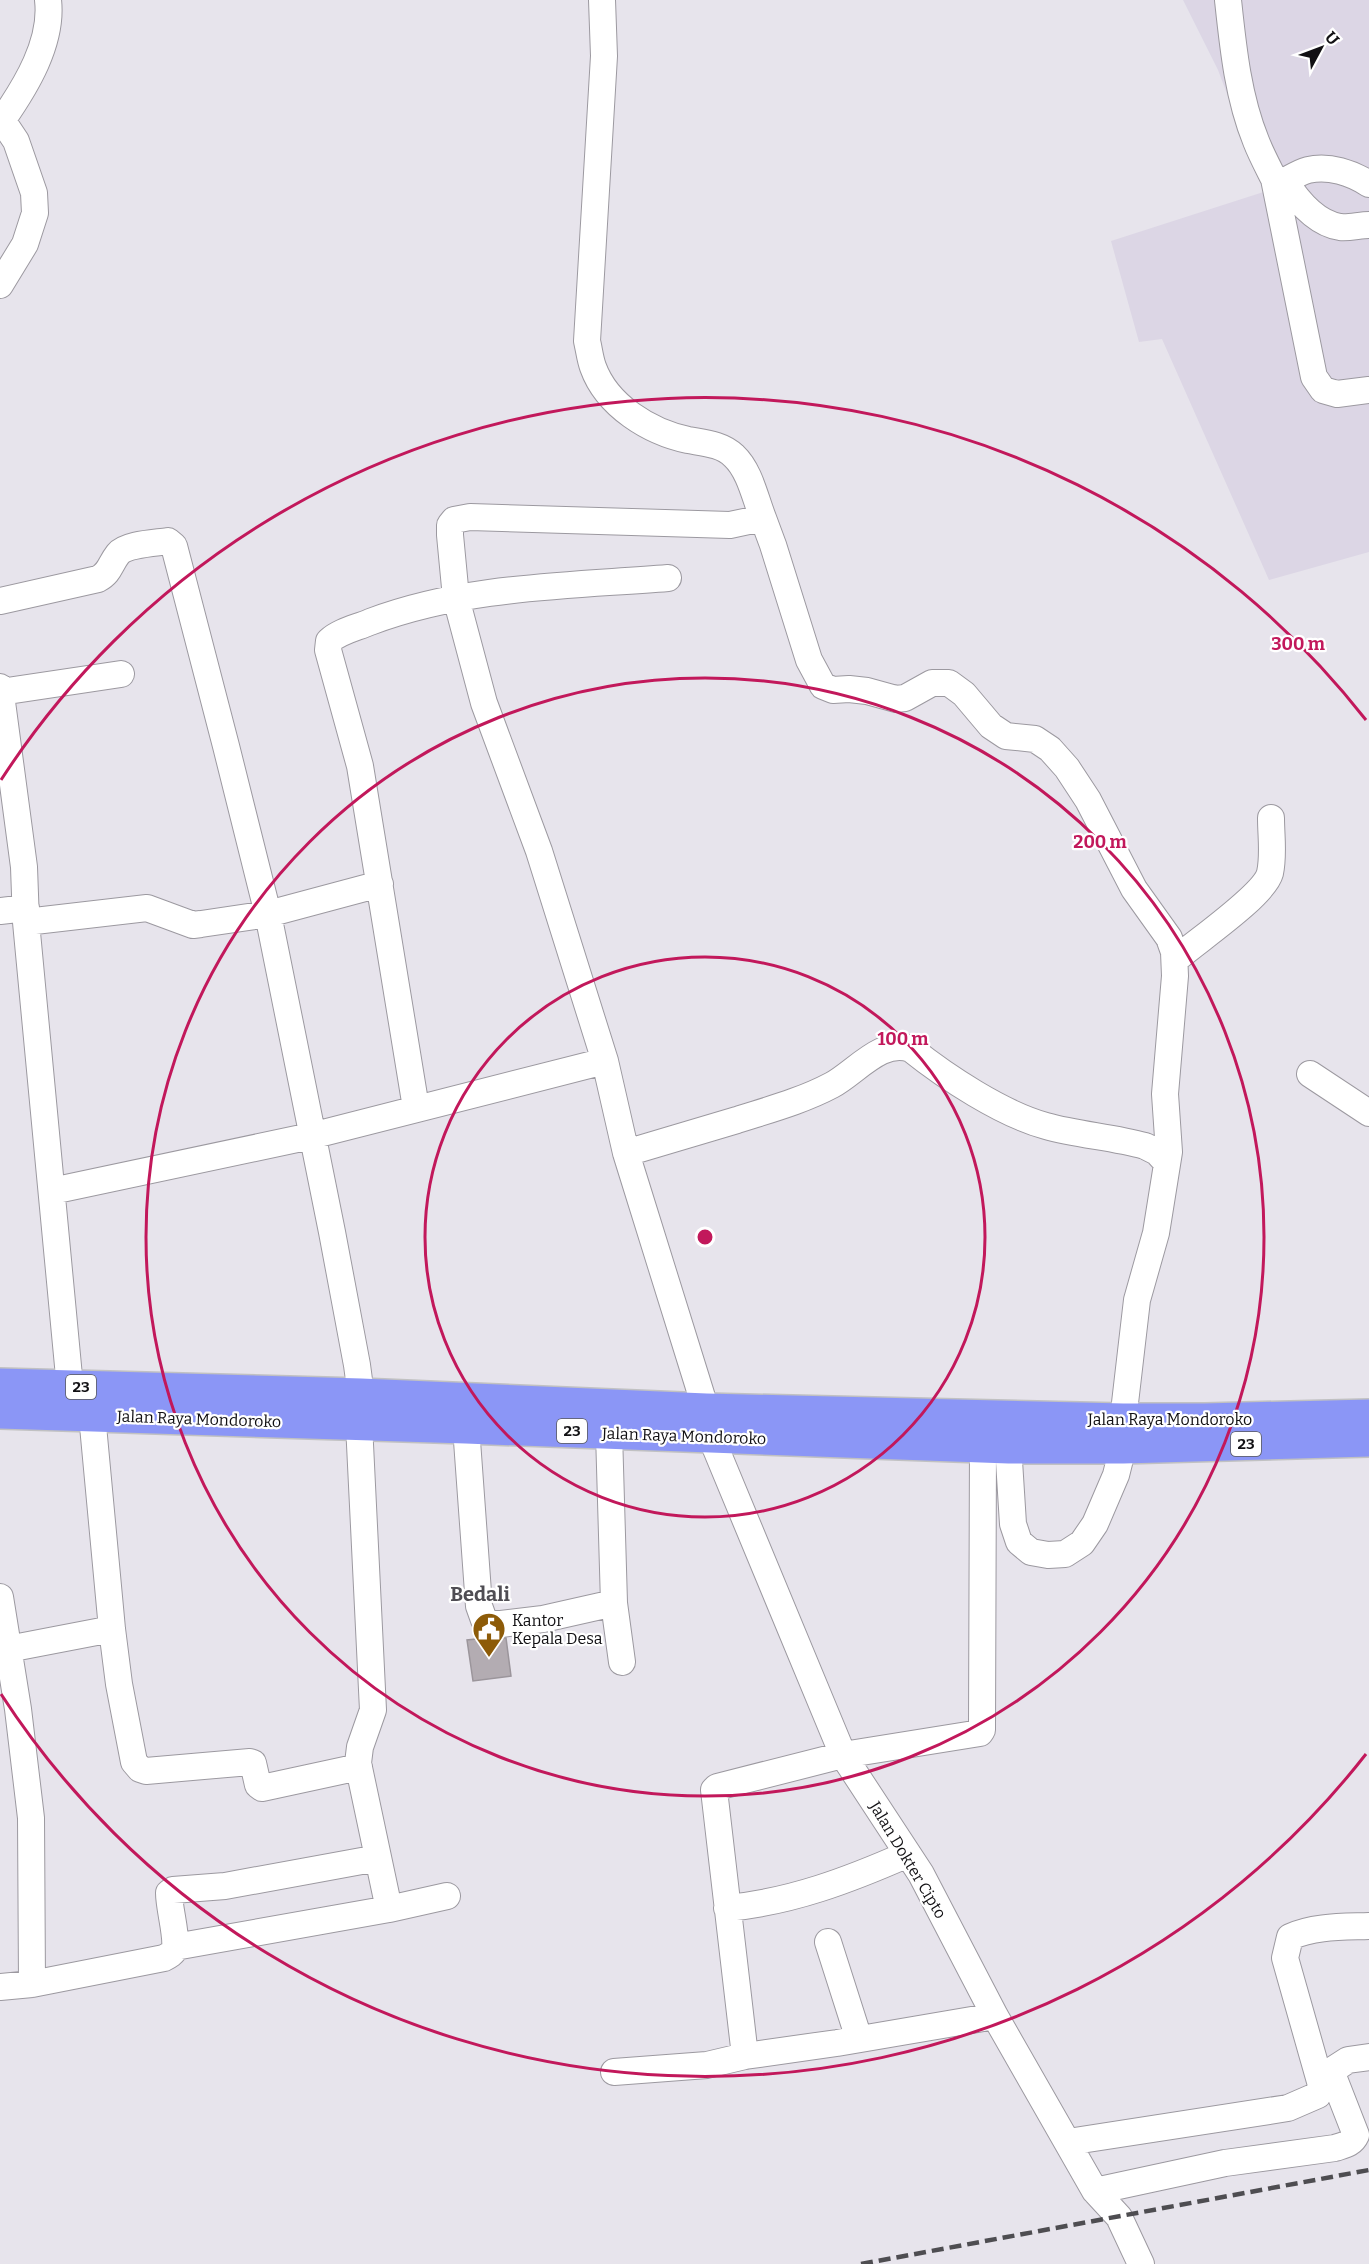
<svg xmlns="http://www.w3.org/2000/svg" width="1369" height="2264" font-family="Bitter,serif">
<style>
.built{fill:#dcd6e5}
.building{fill:#b3acb2;stroke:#9b959b;stroke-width:1.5}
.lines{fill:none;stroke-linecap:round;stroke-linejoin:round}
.minor-casing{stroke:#9c99a0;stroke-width:28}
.highway-casing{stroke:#c1c1c2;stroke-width:36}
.minor{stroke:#fff;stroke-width:26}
.highway{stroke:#8b96f6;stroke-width:33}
.rail{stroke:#4e4d51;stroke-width:4.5;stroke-dasharray:12 6;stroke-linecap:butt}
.ring{fill:none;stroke:#c2185b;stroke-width:3}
.labels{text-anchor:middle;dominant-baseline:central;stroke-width:4.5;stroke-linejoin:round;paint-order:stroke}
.shield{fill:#fff;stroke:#58585a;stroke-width:1.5}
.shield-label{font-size:15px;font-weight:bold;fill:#111013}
.street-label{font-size:16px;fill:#111013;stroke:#fff}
.poi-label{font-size:16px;fill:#111013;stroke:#fff;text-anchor:start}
.quarter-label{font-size:20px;font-weight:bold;fill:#4f4d53;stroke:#fff}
.centre{fill:#c2185b;stroke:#fff;stroke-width:3}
.ring-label{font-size:18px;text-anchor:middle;font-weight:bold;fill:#c2185b;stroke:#fff;stroke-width:4.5;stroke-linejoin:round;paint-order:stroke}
</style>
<rect width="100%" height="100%" fill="#e7e4ec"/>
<path class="built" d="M1183,0H1369V552L1269,580L1162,339L1139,342L1111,241L1273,189L1258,176L1218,70Z"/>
<path class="building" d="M486,1638H506L511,1676L473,1681L467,1640Z"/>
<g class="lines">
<defs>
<path id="minor" d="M602,0L604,56L587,341C589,349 590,359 593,367C607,406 650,432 688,440C704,443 722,444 734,456C750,471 755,498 763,518L730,525L470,517L454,520L450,525V535L456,598L484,703L539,851L605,1061L626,1153L706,1410
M1228,0C1233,47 1238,97 1256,141C1261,154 1268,167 1274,179L1285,181C1297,200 1315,223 1340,227C1349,228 1360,225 1369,225
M0,117L16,141L34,193L35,213L25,244L0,285
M3,119C26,86 53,42 48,0
M1274,179L1314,377L1323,390L1337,394L1369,390
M1285,181C1292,177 1300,172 1308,170C1329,165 1352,173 1369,184
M763,518L773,545L809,660L823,686L833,690L849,689L867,691L896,699L905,698L932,683H949L964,694L991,726L1006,736L1035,739L1050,749L1067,768L1088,800L1134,889L1169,938L1174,952L1175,976L1165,1094L1169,1152L1156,1233L1137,1300L1123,1420V1447L1116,1475L1095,1524L1082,1543L1065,1554L1048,1555L1031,1552L1019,1542L1013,1524L1007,1429
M0,601L98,579C110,573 110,564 118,554C126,544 156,543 168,541L174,546L226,746L268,914L332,1232L357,1365L361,1395
M0,687L24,867L26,922L70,1387
M1,692L121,674
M0,911L26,908
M26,922L147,908L193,925L201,924L268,914L380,884
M1175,960C1195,942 1264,896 1270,873C1274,855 1271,836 1271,818
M1310,1074L1369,1113
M416,1108L360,766L328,650L329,641C340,631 356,628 370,622C465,586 568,586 668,578
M626,1153C663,1142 700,1131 737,1120C768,1110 802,1101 832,1085C856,1072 882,1038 911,1049C946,1077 1002,1114 1046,1126C1078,1135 1113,1137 1145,1146L1157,1152L1167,1163
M52,1191L311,1136L605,1061
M92,1415L112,1629L119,1684L134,1762L140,1769L146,1771L250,1762L253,1763L258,1785L262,1788L359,1767
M359,1424L373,1710L360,1747L358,1763L389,1909
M466,1427L479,1606L484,1620L490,1624H501L543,1619L614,1603
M609,1433L614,1603L622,1662
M711,1437L843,1755L921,1874L995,2016L1095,2191L1119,2217L1141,2264
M0,1597L18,1709L31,1818L32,1984
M8,1649L112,1629
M727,1908C791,1902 849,1880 908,1854
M828,1942L859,2039
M175,1947L389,1909L447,1896
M0,1987L32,1984L164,1958C168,1956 174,1953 175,1948C177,1935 169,1908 169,1893L173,1890L225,1886L378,1858
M745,2056L714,1790L717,1787L843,1755L980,1733L982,1730L983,1446
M614,2072L707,2065L745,2056L837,2043L995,2016
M1068,2142L1288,2108L1318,2095L1321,2085L1285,1958L1290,1937C1314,1926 1343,1927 1369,1926
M1095,2191L1225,2163L1335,2148C1344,2145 1352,2144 1356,2135L1333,2076L1334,2069L1348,2060L1369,2057"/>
<path id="highway" d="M0,1385L361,1395L706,1410L1123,1420H1205L1369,1416
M0,1412L466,1427L1009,1447H1123L1369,1440"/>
</defs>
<use href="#minor" class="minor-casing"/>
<use href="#highway" class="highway-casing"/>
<use href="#minor" class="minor"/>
<use href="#highway" class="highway"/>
<path class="rail" d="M861,2264L1369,2170"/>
</g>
<g class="ring">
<circle cx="705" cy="1237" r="280"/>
<circle cx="705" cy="1237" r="559"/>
<path d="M1366 1754A839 839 0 0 1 1 1694M1 780A839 839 0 0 1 1366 720"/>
</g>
<defs>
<symbol id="civic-pin" viewBox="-11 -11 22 30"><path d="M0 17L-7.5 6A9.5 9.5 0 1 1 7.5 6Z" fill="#8d5b08" stroke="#fff"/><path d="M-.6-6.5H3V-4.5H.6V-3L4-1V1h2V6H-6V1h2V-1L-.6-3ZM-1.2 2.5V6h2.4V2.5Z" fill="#fff"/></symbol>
</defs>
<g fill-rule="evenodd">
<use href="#civic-pin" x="470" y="1610" width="38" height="52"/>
</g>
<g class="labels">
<g class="shield">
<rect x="66" y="1375" width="30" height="24" rx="4.5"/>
<rect x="557" y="1419" width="30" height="24" rx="4.5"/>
<rect x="1231" y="1432" width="30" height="24" rx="4.5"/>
</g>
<g class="shield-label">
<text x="81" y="1387">23</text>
<text x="572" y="1431">23</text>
<text x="1246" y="1444">23</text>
</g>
<g class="street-label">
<text transform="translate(199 1419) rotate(2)">Jalan Raya Mondoroko</text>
<text x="1170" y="1419">Jalan Raya Mondoroko</text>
<text transform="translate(684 1436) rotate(2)">Jalan Raya Mondoroko</text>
<text transform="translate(908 1860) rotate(59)">Jalan Dokter Cipto</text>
</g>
<g class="poi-label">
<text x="512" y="1620">Kantor<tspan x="512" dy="18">Kepala Desa</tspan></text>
</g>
<g class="quarter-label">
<text x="480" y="1594">Bedali</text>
</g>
</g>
<circle cx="705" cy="1237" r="9" class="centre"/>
<g class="ring-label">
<text x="1298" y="650">300 m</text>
<text x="1100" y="848">200 m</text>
<text x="903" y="1045">100 m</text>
</g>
<g transform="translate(1321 48) rotate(49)" stroke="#ffffff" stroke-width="4.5" paint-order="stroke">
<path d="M0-4.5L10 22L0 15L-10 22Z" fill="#111013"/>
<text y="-9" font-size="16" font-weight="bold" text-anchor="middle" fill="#111013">U</text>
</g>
</svg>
